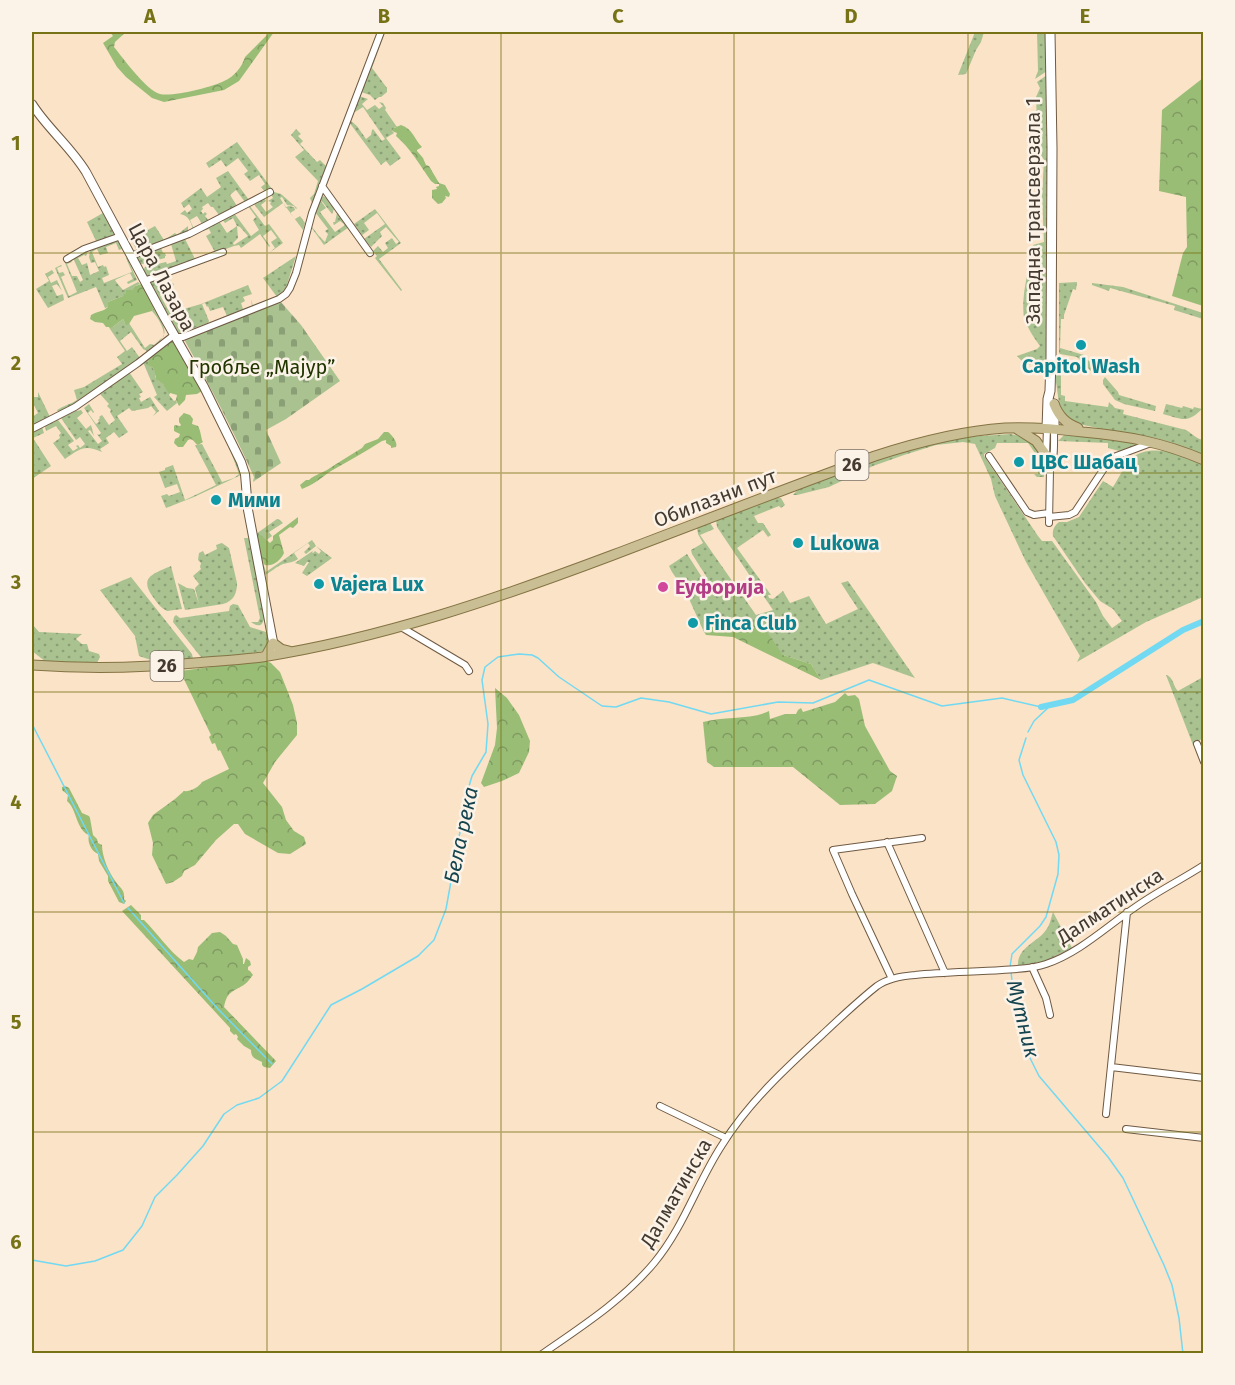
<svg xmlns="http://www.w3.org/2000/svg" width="1235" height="1385" font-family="'Fira Sans',sans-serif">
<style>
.grass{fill:url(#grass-dots)}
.forest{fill:url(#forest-crowns)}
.cemetery{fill:url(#cemetery-stones)}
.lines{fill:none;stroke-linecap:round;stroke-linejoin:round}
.stream{stroke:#71d9f2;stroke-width:1.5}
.canal{stroke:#71d9f2;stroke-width:6}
.minor-casing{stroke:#6f5a43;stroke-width:8}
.tertiary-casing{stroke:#6f5a43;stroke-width:10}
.secondary-casing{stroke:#6f5a43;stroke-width:11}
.primary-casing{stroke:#847343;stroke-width:11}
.minor{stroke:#fff;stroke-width:6}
.tertiary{stroke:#fff;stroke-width:8}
.secondary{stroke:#fff;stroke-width:9}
.primary{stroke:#cabe95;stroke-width:9}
.grid{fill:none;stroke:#767215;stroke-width:1.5;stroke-opacity:0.55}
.culture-dot{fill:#0f9aa8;stroke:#fcf3e8;stroke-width:2}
.hotel-dot{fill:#d1479c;stroke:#fcf3e8;stroke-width:2}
.labels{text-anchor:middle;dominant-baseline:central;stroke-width:5;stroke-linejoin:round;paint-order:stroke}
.shield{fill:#fcf3e8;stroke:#7b7266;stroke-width:1.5}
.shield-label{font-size:18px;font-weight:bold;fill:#443a2f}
.street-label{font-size:20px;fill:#443a2f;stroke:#fcf3e8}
.culture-label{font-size:20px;font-weight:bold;fill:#0d838f;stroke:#fcf3e8;text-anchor:start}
.park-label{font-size:20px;fill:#213501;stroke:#fcf3e8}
.hotel-label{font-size:20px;font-weight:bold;fill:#b23c85;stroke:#fcf3e8;text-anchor:start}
.water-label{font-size:21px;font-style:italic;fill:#15444e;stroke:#fcf3e8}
.neatline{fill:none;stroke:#767215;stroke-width:2}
.grid-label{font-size:20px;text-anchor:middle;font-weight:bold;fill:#767215}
</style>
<defs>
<pattern id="grass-dots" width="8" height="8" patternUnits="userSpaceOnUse" patternTransform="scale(1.5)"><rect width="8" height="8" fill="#a9c290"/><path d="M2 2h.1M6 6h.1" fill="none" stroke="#8b9f76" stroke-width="1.8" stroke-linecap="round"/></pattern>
<pattern id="forest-crowns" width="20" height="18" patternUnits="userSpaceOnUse" patternTransform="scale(1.5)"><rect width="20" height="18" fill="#9abd76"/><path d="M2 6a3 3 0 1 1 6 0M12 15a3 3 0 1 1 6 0" fill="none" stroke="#7f9b61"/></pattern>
<pattern id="cemetery-stones" width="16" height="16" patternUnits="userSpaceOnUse" patternTransform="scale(1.5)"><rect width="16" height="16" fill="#a9c290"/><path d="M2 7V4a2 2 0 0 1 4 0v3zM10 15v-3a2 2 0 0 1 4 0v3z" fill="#8b9f76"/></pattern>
</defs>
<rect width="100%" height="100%" fill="#fbe3c7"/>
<path class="grass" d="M383,32H385L372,68L387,88V92L381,97H379L375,100L370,95L361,92Z
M975,32H984L981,42L976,50L966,74L958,75Z
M1037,32H1046L1047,71L1035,79L1038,71Z
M1047,75V360L1037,362L1032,365L1024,363L1017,356L1037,349L1040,346C1034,338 1029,330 1025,321C1019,300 1030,266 1033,245L1044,242L1042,196L1044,160L1036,147L1033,135L1037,122L1036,97L1040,88L1037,82Z
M359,96L368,99L362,104L367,110L375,105L379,109L383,106L379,102L383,103L386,108L385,110L397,127H395L392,131L394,133L386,138L401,158L390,166L386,161L381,165L349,122L351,121L357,126L366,139L371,135L372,130L373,129L382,141L385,139L363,107L355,112L354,109Z
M296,129L301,134L298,136L303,141L300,144L317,162L320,160L326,166L312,203L310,198L314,194L318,181L295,157L304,150L291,135Z
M237,142L272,189L265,192L261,187L265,184L259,175L250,181L244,174L248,171L238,158L226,167L221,160L209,168L206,163Z
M228,171L249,200L245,202L236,190L230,195L237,206L219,215L213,207H211L208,203L202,207L203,209L201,211L203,214L205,212L207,214L205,216L209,221L202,224L197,216L190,220L194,229H193C191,222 188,215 180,214L185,210L187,213L192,209L189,204L184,208L181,203L201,188L207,197L221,187L216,178Z
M274,192L281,194L297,208L296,209L294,206L287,205L282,197L280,198L286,208L288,206L294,207L295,210L290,213L295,219L300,216L305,223L303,230L283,203L264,217L253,203L264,197L266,201L261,205L266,212L273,207L270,204L271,202L268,201L273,198L271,194Z
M323,196L326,198L334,209L332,214L321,200V201L326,208L320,212L335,232L345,225L340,221L334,225L333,222H335L337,213L349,227L324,245L311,227H312L319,236L325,242L328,234L325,231L328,229L315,212L320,198Z
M249,205L265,226L269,224L283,243L269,253L275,248L271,242L277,238L271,230L263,236L270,246L269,247L260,234L241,248L239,245L234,246L148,277L143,271L145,267L166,262L167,264L176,261L171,244L161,248L163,253H165L166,256H165V258L142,264H139L136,257L185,239L195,259L215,252L206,236L211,233L209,229L203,231L202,230L219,221L227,233L237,226L238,238L233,243L234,245L248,236L240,227L237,226L233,218L225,223L222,219L234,213L251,236L259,230L253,220L256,217L248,206Z
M375,209L401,243L379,259L402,290L401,291L375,258L377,256L373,251L378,246L383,252L388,248L385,243L392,238L396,244L399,242L386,227L380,232L382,236L371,247L364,239L385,224L377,213L364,223L369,230L362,235L354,224Z
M103,213L115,236L97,243L87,222Z
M155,226L164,240L175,233L177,235L188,226V231L185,234L137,251L131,239Z
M118,240L122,249L119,250L116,243L106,247L108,253L100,255L97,249L92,252L98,267L103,265L104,267L106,266L109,275L102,278L104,283L132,272L126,258H127L137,280L128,284L127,282L133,279L130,273L115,280L117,283L123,290L138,282L140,284L135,286L132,290H126V293L123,296L108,302V307L105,308L96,287L68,298L55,268L61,265L62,266L57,268L59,273L63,272L65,275L61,277L69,296L77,292L65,263L70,259L72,262L67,264L72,276H77L80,282L83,280L73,258L88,250L86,256L84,255L78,258L82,265L87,263L90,275L99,271L95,262L91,263L89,257L90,251Z
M296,256L285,291L277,297L263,278Z
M52,270L54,273L48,277L51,283L57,280L62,291L57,284L52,286L57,296L63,294L64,300L48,308L36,289L49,281L45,274Z
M168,274L170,280L172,279L170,280L171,283H173L174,285L160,295L170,313L201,304L248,285L252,294L243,297L245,301L241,303L243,309L252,306L251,299L253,306L227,316L223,307L210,311L208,306L207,307L205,303L202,304L209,321L208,323L178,334L176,333L149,282Z
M1077,282L1076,290L1073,289L1064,315V319H1061L1060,348L1084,355L1083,359L1104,365L1105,362L1109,364V365L1098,375L1094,374L1077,357L1060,354L1059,353V283Z
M1092,283L1123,287L1203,313V319L1174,310L1175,306L1110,288L1109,291L1092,285Z
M154,308C167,332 171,334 147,351L143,349L131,332L120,341L127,351L132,347L140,358L75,405L33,426L32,423V417L38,413L34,405L32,406V397H38V392L50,417L59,413L57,410C63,406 71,404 77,400L74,390L84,387L122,364L117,357L125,351L110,329L123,319L125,323L128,324L129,323L145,348L150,344L154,345L164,336C164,327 158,318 152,311Z
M150,356L149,362L156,373L155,377L159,381L161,382C165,386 168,389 170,393L169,395L174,401L176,400L177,403L167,411L154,397L157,395L143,362Z
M1060,361H1064L1065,363L1061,364V395L1065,396V401L1108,407L1109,402L1115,408L1124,410L1123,414L1186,430C1193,434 1195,438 1203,440V455L1195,454L1182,446L1156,438L1133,435L1073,423L1062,411L1059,403L1056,382V370L1057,367L1059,364L1058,362Z
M129,372L143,392L139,394L141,397L139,398L141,402L150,397L159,411L153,416L156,412L151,406L148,408L132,411L129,408L117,416L128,432L119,438L114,432L106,438L109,443L100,449L102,452C84,444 80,449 65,459L53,443L60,438L59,435L61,433L56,426L46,431L45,426L58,420L74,441L68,445L73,451L78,448L76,446L78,445L80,448L85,444L80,437L76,440L61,418L73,412L81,410L83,413L77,418L86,429L91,425L94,436L90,430L88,431L98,444L102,441L97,434L99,435L101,433L84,408L89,404L94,412L93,413L91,410L88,413L96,424L99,422L98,420L100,418L99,417L102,415L109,425L115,420L110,412L111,410L107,406L109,404L100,394Z
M193,373C211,405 231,439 241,475L194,497L166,508L161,496L167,494L169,496L180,492L177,484L165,488L159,472L165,470V468L173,465L185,500L216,485L195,445L202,444L222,482L234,478L239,474L229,447Z
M1105,377L1118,392L1119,395L1156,406L1155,411L1124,404L1115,400L1103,384V380Z
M1166,404L1182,408L1183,406L1193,409L1194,407L1202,409C1187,424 1182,419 1163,414Z
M42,427L44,433L33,438L51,466L32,479V432Z
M1010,434C1036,438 1043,453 1044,477H1037L1034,474H1038V456H1034L1035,453L1028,443H997L995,448L984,454V456L1038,536L1042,541H1052L1096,602L1103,616L1112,628L1122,621L1113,609L1100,601L1085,583L1053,536C1052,530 1054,526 1059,522H1067L1079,517L1103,481L1113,487C1119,478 1124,466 1131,459C1150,441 1184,456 1203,463V597L1146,622L1077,662L1080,656L1026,562L995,496L991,479L975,444L963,442L936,445L904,455L873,466L829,487L797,495H793C801,484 821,479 834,475C863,464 892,452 922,445C949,437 982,436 1010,434Z
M1072,434L1142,443L1137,447L1123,452L1108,448V443L1058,441L1064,435Z
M775,498H781L785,505L781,508L779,506L754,516L758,523H763L771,535L768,537L763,530L737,548L771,595H768L769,598L773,599L783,591L790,603L809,596L826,624L858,609L841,583L848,581L915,678L873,663L821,680L811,664L783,655L752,624L749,626C742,619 730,616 720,617L718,620L714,621L703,630L690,601V595L703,592L708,584L706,576L692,554L691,550L703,543L698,534L697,528L710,523L714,529L700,535L756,615L773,610L717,527L716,520Z
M277,519L280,520L283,523L269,532L272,536L261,544L257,536L264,561L263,563L266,572L312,540L316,546L332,558L307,576L302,573L309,562H307L304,566L295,563L314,550L312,552L313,553L315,551L319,554L321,551L316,546L306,554L304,552L310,546L308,543L294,553L298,559C292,563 290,562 283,564C277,566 271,572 265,575L263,574L256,534Z
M244,538H248L251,541L264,618C263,627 257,627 251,622H258L260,618Z
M222,543L229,548L237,583C237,593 234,601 223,604L185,610L178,583L187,588L194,589L199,604L195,588L199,584L193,576L201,569L200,567L201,563L198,560L199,553L203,551L205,555L217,549L216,545Z
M687,554L705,582C701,591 691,590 683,588L672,572L669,566Z
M171,566L182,609L167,611C161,608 157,603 153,597C138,577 155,573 171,566Z
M131,577L192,654L193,659C173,661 159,664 139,656L135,636L100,590Z
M233,604L238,605L250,627L266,632C269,639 268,645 264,651L206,660L200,656L173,622L174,617L176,615L180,618L229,611L230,606Z
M33,625L39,632L82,634L76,639L82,644H87L89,651L99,654L100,657L97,663L46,662L32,651V626Z
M1166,675C1174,677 1173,687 1178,691L1203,677V738L1193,745Z
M1053,912L1072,948L1045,961L1018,966C1017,947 1037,943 1046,930C1050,925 1051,918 1053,912Z"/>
<path class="forest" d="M110,32H126L115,42L114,47C123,58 147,91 160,94C172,97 213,87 224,81C234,77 242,67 245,57L270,32H274L239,81L224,90L164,102L152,98L126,77L117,67L103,43L113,36Z
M1203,78V306L1172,296L1183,253L1187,247L1186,197L1159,191L1162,110Z
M401,125C413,129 414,139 422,147L417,150V151L423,158L426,165L429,166L439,183L445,185L450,194L449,197L445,196L446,198L442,203L438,204L432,198V190L437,189L436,187L439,186V184H435L431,181C420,165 410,148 396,136L397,133L392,131L394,128Z
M142,284L144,285L156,304L152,311L134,316L129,324L126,325L123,319L110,329L109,327H106L103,323L95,322L90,319L91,315L95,313L104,310L108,307V302L123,296L124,294L126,293V290H132L135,286Z
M171,339L175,341L174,343L178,346L202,391L197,394L186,395L185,400L179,406L176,400L177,395L170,393L169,394L163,384L156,379C155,373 155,366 147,365L149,361V358Z
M184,413L190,415L193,419L192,424L198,426C201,431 201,439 203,442L198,445C194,443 193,437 188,440L183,447H178L174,443L175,439L179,437L180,434L174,431V426L175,425L180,426L181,425L179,422V418Z
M384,432H388C392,435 398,442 396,447L391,448V446L386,443V440L382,441C365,452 348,461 331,471C321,478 313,485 302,489L300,485L306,480H309C314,475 320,474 327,470C338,463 350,455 362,448L365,444L378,439Z
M298,517V523L293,528L290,527L279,535L284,553C281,560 273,567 265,565L263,563L264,561L259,553L257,534L258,533C262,537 266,539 270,543L273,540V536Z
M725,616C734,620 741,618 749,626L753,622L759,620L783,655L811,664L821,680L733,637L706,635L703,630L707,627V620H718L720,617Z
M264,660L271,663L280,672L293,705L297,723V735L275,762L263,783L282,807L286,820L294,831L304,837L306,844L290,854L278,853L245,834L238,824H234L216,840L195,865L184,871L182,876L173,882L166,884L152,855L153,843L148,823L153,815L175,799L184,791C190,792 199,787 202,782L229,769L220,750L218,751L215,743L212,744L209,737L211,735L180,671Z
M495,688L507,698L519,715L530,741L529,752L519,773L502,781L484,787L481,783L495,745L497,728Z
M845,693L848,696L855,695L859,699L865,726L890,771L897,776L892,791L875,804L840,805L793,767H714L707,762L703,722C723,716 752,720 769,711L770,719L785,714H796L798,710L801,708L803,712L835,702Z
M65,786L69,788L82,813L89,816L90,818L93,835L97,839L98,843L102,845C102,857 109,873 116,882C121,889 125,890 124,899L126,901L124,904L119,902L108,881V876L99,861L98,854C91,851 87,842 89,835C76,830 77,809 67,801L68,795L62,790V787Z
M131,905L141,915V920H144C157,933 169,951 184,962L189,959L193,960L197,952L198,947L212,933L220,932L226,936L233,944L237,945L243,959V964H244L246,958L250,961L251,965L248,967V970L250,971L253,975C250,978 248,982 245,984C234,992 227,990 224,1007L276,1061L270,1068L264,1067L262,1065V1062C257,1059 251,1059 251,1050L244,1046L237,1039L238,1037L236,1034L234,1035L230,1031V1028L122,911Z"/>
<path class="cemetery" d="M280,301L301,325L340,381L286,419L266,430L281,463L253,482L254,477C233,430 210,386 185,341L186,338Z"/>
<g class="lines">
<path class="stream" d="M32,724L124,903
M1028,732L1034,721L1051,705
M128,908L218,1009L272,1064
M1010,967L1012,954L1040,926L1046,917L1058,874L1059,855L1056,842L1023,775L1019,760L1026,738
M1011,972L1014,998L1022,1033L1030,1058L1039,1076L1108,1157L1123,1178L1164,1265L1172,1285L1179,1318L1183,1354
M32,1260L66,1266L95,1261L123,1250L142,1226L155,1197L177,1175L203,1146L224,1114L237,1105L259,1098L282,1081L331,1005L362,989L418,956L434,940L446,909L467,793L472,776L486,752L488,724L482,680L485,667L498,657L519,654L532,655L538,658L559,677L602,706L616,707L641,698L669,702L711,714L778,702L813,703L869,680L942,706L1002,698L1041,707"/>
<path class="canal" d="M1041,707L1073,700L1183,630L1204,621"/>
<defs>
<path id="minor" d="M322,186L370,253
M131,256L189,234L270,192
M67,259L84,249L121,236
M144,281L223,252
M175,337H183L279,299L286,294L290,288L296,273L312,213L381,32
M32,429L75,407L138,363L174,335
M1047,429L1046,454L1050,470
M989,456L1027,512L1034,515L1049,513
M1049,517L1069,515L1075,512L1111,458L1151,443
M1049,523L1050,470C1055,457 1054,443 1054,429
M401,627L465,665L469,671
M1197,744L1204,762
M887,842L945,973
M1032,967L1046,998L1050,1015
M892,979L852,894L833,850L922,838
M1111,1067L1204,1078
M660,1106L726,1138
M1106,1114L1127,912
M1126,1129L1204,1138
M542,1354C581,1327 623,1300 654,1263C684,1227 697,1183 722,1145C749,1102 786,1068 823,1034C840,1018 858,1001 877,986C888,978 902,976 915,975C944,972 973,972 1002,970C1016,969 1032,969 1046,964C1079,953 1106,927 1134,908C1156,892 1181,880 1204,865"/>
<path id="tertiary" d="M32,104C47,128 71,147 86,172L164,317L204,387L241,462L245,474L248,510L274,647"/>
<path id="secondary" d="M1054,404V429
M1047,429L1048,399L1050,391L1051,359L1052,148L1050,32"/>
<path id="primary" d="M1054,404C1059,416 1065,423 1078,428
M1017,429L1036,441L1046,455
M266,656L273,643L281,649L289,651
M32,665C86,669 140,668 194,663C217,661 239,660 262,657C383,638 499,598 613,555C700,522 787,488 875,456C918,442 960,431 1005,428C1031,427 1058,429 1083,432C1127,436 1162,442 1204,460"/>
</defs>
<use href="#minor" class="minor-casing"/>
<use href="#tertiary" class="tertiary-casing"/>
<use href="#secondary" class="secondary-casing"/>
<use href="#primary" class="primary-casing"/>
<use href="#minor" class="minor"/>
<use href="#tertiary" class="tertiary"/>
<use href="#secondary" class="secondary"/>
<use href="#primary" class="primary"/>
</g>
<path class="grid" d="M267,32V1354M501,32V1354M734,32V1354M968,32V1354M32,253H1204M32,473H1204M32,692H1204M32,912H1204M32,1132H1204"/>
<g class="culture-dot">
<circle cx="1081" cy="345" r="6"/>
<circle cx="1019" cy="462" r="6"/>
<circle cx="216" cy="500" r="6"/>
<circle cx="798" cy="543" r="6"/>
<circle cx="319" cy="584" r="6"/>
<circle cx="693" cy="623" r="6"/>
</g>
<circle class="hotel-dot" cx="663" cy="587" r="6"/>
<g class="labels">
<g class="shield">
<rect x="835.5" y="450" width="33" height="30" rx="4.5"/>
<rect x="150.5" y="651" width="33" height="30" rx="4.5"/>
</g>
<g class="shield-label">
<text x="852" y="465">26</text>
<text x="167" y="666">26</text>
</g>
<g class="street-label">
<text transform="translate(1033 211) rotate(-90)">Западна трансверзала 1</text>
<text transform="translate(162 277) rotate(62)">Цара Лазара</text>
<text transform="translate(715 498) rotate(-21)">Обилазни пут</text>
<text transform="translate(1110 906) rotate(-33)">Далматинска</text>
<text transform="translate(676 1193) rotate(-60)">Далматинска</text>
</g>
<g class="culture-label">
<text x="1081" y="366" text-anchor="middle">Capitol Wash</text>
<text x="1031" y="462">ЦВС Шабац</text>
<text x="228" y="500">Мими</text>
<text x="810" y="543">Lukowa</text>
<text x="331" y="584">Vajera Lux</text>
<text x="705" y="623">Finca Club</text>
</g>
<g class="park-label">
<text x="262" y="367">Гробље „Мајур”</text>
</g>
<g class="hotel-label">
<text x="675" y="587">Еуфорија</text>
</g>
<g class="water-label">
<text transform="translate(461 835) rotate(-78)">Бела река</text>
<text transform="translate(1023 1019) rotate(76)">Мутник</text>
</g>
</g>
<rect width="1235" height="1385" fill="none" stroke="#fcf3e8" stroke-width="66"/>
<rect x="33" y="33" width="1169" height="1319" class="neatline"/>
<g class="grid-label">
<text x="150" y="23">A</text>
<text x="384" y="23">B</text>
<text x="618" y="23">C</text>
<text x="851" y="23">D</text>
<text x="1085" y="23">E</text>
<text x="16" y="150">1</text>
<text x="16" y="370">2</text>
<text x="16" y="589">3</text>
<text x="16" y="809">4</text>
<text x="16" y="1029">5</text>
<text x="16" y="1249">6</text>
</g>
</svg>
